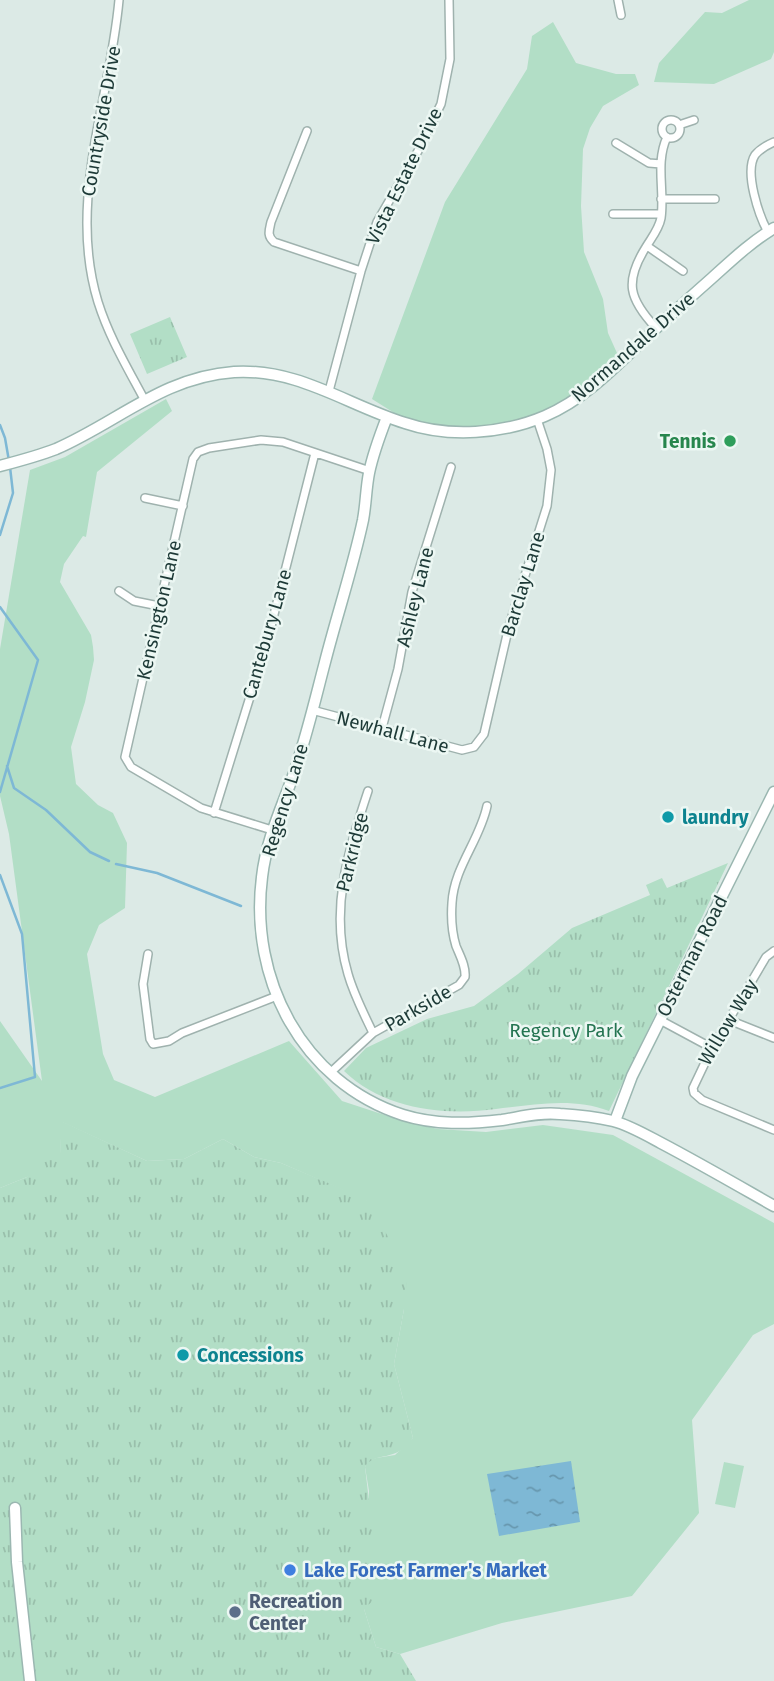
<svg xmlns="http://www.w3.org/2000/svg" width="774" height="1681" font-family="'Fira Sans',sans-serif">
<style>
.green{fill:#b2dec6}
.park{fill:url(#park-tufts)}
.water{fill:url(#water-ripples)}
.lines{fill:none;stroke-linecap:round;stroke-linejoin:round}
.stream{stroke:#7eb8d5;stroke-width:2.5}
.street-casing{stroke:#9fb2ae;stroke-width:10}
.secondary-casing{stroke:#9bb7b1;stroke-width:13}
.street{stroke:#fff;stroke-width:7}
.secondary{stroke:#fff;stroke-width:10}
.leisure-dot{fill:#2e9e5b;stroke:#ecf7f3;stroke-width:2.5}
.culture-dot{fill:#0f9aa8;stroke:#ecf7f3;stroke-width:2.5}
.shop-dot{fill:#3f7fe0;stroke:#ecf7f3;stroke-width:2.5}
.service-dot{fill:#5c6f8a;stroke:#ecf7f3;stroke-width:2.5}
.labels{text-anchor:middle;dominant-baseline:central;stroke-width:5;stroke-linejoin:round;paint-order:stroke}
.street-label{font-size:19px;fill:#1d3a37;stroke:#ecf7f3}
.leisure-label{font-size:19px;font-weight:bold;fill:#27864d;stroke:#ecf7f3;text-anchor:end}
.culture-label{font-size:19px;font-weight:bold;fill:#0d838f;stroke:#ecf7f3;text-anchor:start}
.park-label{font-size:19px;fill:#247451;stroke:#ecf7f3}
.shop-label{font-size:19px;font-weight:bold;fill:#366cbe;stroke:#ecf7f3;text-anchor:start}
.service-label{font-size:19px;font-weight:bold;fill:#4e5e75;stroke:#ecf7f3;text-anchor:start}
</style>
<defs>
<pattern id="park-tufts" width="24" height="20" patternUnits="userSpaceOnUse" patternTransform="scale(1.75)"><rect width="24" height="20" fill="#b2dec6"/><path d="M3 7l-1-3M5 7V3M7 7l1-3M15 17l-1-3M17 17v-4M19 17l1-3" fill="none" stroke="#99bfab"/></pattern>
<pattern id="water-ripples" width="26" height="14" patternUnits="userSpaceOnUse" patternTransform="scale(1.75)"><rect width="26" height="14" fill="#7eb8d5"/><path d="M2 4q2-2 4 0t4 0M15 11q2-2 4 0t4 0" fill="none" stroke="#6797ae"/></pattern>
</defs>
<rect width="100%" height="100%" fill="#dceae6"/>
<path class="green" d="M749,0H774V52L771,59L714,84L654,82L659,63L705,12L722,13Z
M553,22L576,63L616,74H635L639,85L603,106L590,128L583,149L581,206L584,252L603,299L608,333L621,362L550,413L481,431L415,426L372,399L445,202L527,69L532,36Z
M166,399L172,411L97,472L86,537L83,536L64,564L60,582L91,635L93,647L94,660L85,702L71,747L76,784L98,805L113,813L127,843L125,908L99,925L87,954L103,1054L114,1080L155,1097L289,1041L342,1101L400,1120L438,1129L486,1132L543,1125L613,1135L774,1223V1324L753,1335L692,1420L699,1513L632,1596L502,1623L400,1654L376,1647L364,1609L369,1491L365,1467L368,1461L376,1458L395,1455L413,1438L394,1364L404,1309L366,1200L281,1163L254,1157L223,1139L184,1159L147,1161L62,1122L60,1154L27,1177L0,1188V1021L42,1081L9,834L0,796V649L30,470L65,457Z
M724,1462L744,1466L735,1508L715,1504Z"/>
<path class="park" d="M170,317L187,357L147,374L130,334Z
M728,863L609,1111C572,1097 533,1105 496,1109C443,1116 383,1109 344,1071L366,1048L427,1019L474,1006L518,974L572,928L650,895L646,885L662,878L667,888Z
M61,1121L147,1161L184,1159L223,1139L254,1157L281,1163L366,1199L397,1252L407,1279L404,1309L394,1364L413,1438C396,1464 375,1450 365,1467L380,1594L364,1609L376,1647L400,1654L416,1681H0V1188L27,1177L40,1149L60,1154Z"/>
<path class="water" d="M571,1461L580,1522L499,1536L487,1474Z"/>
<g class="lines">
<path class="stream" d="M0,425L5,438L9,461
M0,535L13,493L10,467
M0,607L38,660L0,792
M7,766L14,788L46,810L90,852L109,861
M116,864L157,873L241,906
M0,875L22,934L35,1077L0,1088"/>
<defs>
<path id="street" d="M119,0C110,101 67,201 98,302C109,337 127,367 144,399
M618,0L621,15
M662 129a9 9 0 1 1 18 0a9 9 0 1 1-18 0Z
M679,125L694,120
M307,131L271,222C269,231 267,236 274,242L361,271
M616,143L649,163L661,164
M661,199H715
M613,214H661
M768,232C759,216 744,172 755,155C760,149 767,145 774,142
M647,246L683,271
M656,328C629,299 624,282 646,247C652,237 659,229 661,218C665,191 655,163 667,137
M329,391L361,271L377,222L418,151L441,104L450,59L449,0
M145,498L183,506
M119,591L134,601L159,606
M312,710L462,750L474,747L484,734L509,626L547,506L551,470L547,449L537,419
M382,728L398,669L412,592L451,467
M368,791C348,852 329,910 348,974C354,995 364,1014 373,1033
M214,813L267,642L315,453
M272,830L201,808L131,767L125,757L193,459L198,452L209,448L261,440L283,442L370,471
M774,951L766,957L712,1048L693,1088L694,1093L702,1100L774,1130
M148,954L143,984L150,1039L153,1044L169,1041L182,1033L277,996
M660,1020L712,1048
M729,1020L774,1038
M330,1073L373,1033L459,985L465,977C466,966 460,956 456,946C452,933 451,917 452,903C454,867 480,840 487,806"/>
<path id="secondary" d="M387,417C380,435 373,454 369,473C366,488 366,504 363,520C353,567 337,615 325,662C315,700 306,739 293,776C281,809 266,841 262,877C249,979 302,1082 403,1115C435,1125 468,1124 502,1120C521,1117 540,1112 560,1114C577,1115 596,1117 613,1121C629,1125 646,1135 661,1143C699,1163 737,1185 774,1206
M0,466C19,461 38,456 56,449C118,422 163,377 234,372C298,368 347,405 405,423C449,438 503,434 545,416C580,401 607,375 634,349C659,325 686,301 712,278C732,260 751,242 774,228
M615,1121L632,1076L774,792
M15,1508L17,1562L30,1681"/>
</defs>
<use href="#street" class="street-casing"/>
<use href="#secondary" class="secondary-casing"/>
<use href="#street" class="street"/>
<use href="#secondary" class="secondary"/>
</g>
<circle class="leisure-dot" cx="730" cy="441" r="7"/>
<g class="culture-dot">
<circle cx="668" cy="817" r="7"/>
<circle cx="183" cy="1355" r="7"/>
</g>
<circle class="shop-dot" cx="290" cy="1570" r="7"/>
<circle class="service-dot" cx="235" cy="1612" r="7"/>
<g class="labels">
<g class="street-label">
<text transform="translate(101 121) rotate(-80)">Countryside Drive</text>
<text transform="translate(404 176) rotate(-64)">Vista Estate Drive</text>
<text transform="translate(633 347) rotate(-41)">Normandale Drive</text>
<text transform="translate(523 584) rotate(-73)">Barclay Lane</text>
<text transform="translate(415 597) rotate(-76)">Ashley Lane</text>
<text transform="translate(159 610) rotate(-77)">Kensington Lane</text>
<text transform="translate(267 634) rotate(-74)">Cantebury Lane</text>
<text transform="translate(393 732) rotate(15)">Newhall Lane</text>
<text transform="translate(285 800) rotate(-73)">Regency Lane</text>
<text transform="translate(352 852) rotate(-76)">Parkridge</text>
<text transform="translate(692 956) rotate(-63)">Osterman Road</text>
<text transform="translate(418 1008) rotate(-30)">Parkside</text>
<text transform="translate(728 1022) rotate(-59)">Willow Way</text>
</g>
<g class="leisure-label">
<text x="716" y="441">Tennis</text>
</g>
<g class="culture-label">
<text x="682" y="817">laundry</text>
<text x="197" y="1355">Concessions</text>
</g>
<g class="park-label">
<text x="566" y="1030">Regency Park</text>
</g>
<g class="shop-label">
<text x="304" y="1570">Lake Forest Farmer's Market</text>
</g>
<g class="service-label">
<text x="249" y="1601">Recreation<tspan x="249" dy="22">Center</tspan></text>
</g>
</g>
</svg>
